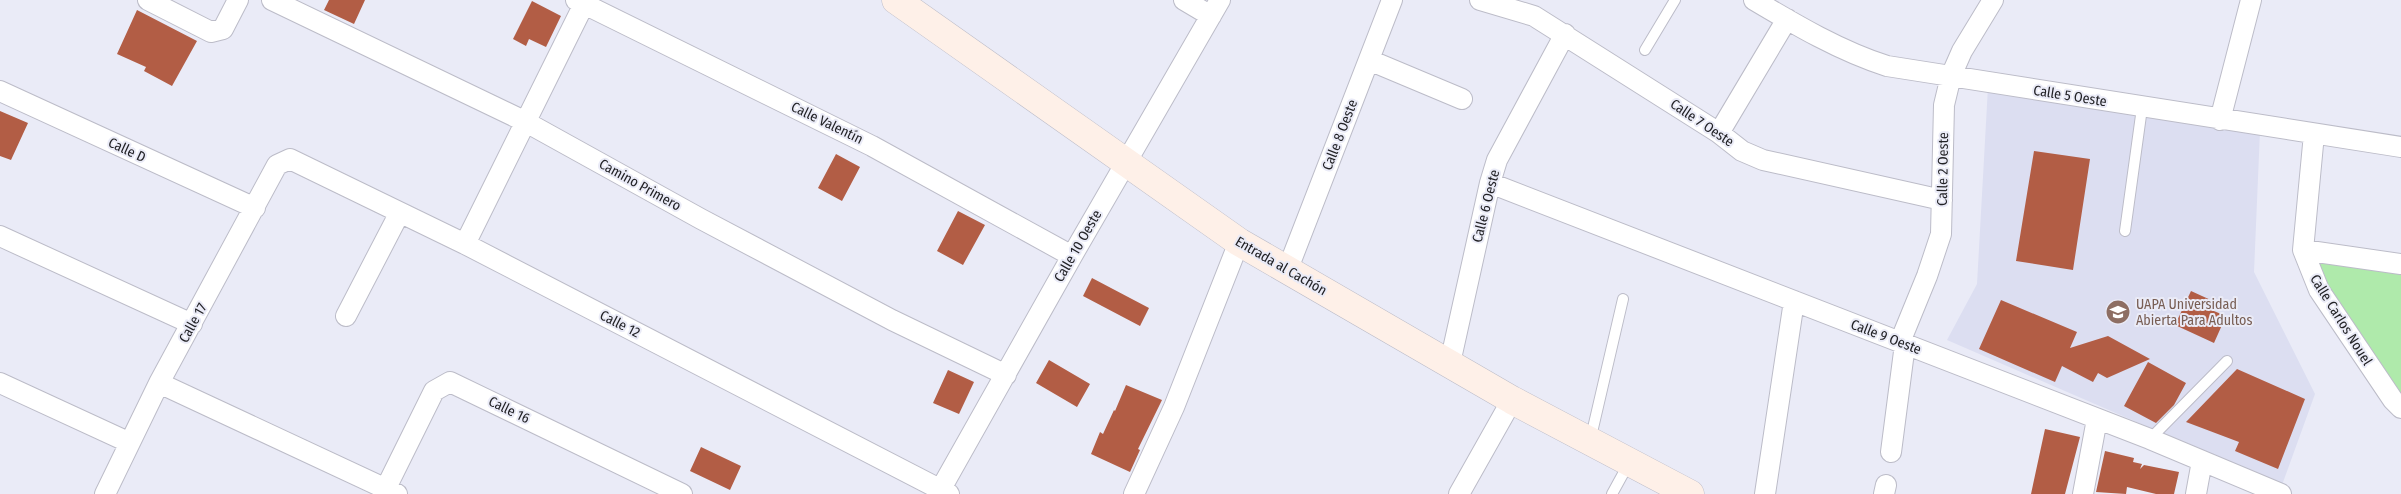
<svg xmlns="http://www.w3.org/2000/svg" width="2401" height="494" font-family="'Fira Sans Condensed',sans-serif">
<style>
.built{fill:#dcdef1}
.green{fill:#afeaab}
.building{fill:#b25d45}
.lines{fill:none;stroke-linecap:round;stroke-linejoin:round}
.lane-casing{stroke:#bcbcc8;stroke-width:12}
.street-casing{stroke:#bcbcc8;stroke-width:22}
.secondary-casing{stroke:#bcbcc8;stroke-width:29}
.lane{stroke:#fff;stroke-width:10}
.street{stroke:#fff;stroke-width:20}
.secondary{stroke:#fef0e8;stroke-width:28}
.labels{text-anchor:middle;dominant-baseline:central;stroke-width:4;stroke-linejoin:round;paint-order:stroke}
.street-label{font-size:14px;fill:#222226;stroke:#eaebf7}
.education-label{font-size:14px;fill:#785e54;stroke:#eaebf7;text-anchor:start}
</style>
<rect width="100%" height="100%" fill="#eaebf7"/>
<path class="built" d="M1988,87L2260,131L2254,272L2315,394L2282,485L1947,340L1977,284Z"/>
<path class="green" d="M2314,256L2401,270V403L2369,370Z"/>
<path class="building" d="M329,0H365L354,24L324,10Z
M532,1L561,16L546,47L529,39L526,46L513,39Z
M137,10L197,41L172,86L144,71L146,67L117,54Z
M0,111L28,123L11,160L0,156Z
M2034,151L2090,159L2073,270L2016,261Z
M836,154L860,167L842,201L818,188Z
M958,211L985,225L963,265L937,251Z
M1092,278L1149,308L1140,326L1083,296Z
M2191,291L2213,301L2209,309L2226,316L2214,343L2175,325Z
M2001,300L2077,332L2070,348L2108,336L2150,359L2107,378L2098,373L2093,382L2062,366L2055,382L1979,349Z
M1049,360L1090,384L1077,407L1036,383Z
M2148,362L2186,383L2174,405L2156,423L2124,406Z
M2237,369L2305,399L2278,469L2235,451L2239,442L2186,422Z
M948,370L974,382L959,414L933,403Z
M1126,385L1162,400L1138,449L1140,450L1130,472L1091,454L1100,432L1103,434L1114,410L1115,411Z
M2045,429L2080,437L2065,494H2031Z
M701,447L741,466L730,490L690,471Z
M2105,451L2134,458L2133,462L2142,464L2140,469L2144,465L2179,472L2174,494H2156L2127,487L2126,494L2096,492Z"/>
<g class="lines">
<defs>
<path id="lane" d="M1645,50L1675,0
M2125,231L2142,108
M2150,439L2227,361
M1590,441L1623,299
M1612,494L1629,463"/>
<path id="street" d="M148,0L211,32L223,29L238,0
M272,0L524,121L701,219L892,320L1006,375
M576,0L872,146L1072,256
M1184,0L1211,16
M1480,0L1534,16L1719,133L1742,151L1763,160L1942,200
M1754,0C1796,25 1840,51 1887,66L2401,147
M1369,60L1462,99
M0,91L255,208
M2220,120L2251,0
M1719,133L1787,19
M2314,134L2303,250L2319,290L2393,400L2401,408
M1490,183L2150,439L2281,494
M0,236L192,324
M465,244L586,0
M2303,250L2401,264
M1287,271L1392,0
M346,316L399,214
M1900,342L1927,276L1941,234L1944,105L1951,76L1962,51L1993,0
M1450,363L1490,183L1497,160L1565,34
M0,383L128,442
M159,383L397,494
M1891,452L1905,344
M105,494L159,383L277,165L290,159L465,244L949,494
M383,494L434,391L450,382L682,494
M938,494L1072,256L1220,0
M1134,494L1174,407L1239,242
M1459,494L1512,400
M1765,494L1794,301
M1884,494L1886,485
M2083,494L2097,419
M2196,494L2202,461"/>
<path id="secondary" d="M896,0L1239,242L1512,400L1690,494"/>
</defs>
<use href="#lane" class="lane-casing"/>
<use href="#street" class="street-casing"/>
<use href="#secondary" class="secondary-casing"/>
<use href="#lane" class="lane"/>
<use href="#street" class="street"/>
<use href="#secondary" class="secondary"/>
</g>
<defs>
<symbol id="university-disc" viewBox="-11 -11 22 22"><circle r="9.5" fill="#8d6e63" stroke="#eaebf7"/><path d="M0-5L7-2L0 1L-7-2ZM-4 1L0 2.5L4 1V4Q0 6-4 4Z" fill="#fff"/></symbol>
</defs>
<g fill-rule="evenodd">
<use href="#university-disc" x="2104" y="298" width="28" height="28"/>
</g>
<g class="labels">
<g class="street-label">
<text transform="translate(2070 96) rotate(9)">Calle 5 Oeste</text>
<text transform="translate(827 123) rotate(26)">Calle Valentín</text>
<text transform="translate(1702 123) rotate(34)">Calle 7 Oeste</text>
<text transform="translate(1340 135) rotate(-69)">Calle 8 Oeste</text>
<text transform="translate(127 150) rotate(25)">Calle D</text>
<text transform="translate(1943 169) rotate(-89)">Calle 2 Oeste</text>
<text transform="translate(640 185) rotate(29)">Camino Primero</text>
<text transform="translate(1486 206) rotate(-76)">Calle 6 Oeste</text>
<text transform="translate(1078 246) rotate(-60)">Calle 10 Oeste</text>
<text transform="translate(1281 266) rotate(30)">Entrada al Cachón</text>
<text transform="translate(2341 320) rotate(58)">Calle Carlos Nouel</text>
<text transform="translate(193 323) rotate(-61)">Calle 17</text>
<text transform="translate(620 324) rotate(27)">Calle 12</text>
<text transform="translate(1886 337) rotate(21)">Calle 9 Oeste</text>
<text transform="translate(509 410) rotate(26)">Calle 16</text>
</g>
<g class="education-label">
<text x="2136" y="304">UAPA Universidad<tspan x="2136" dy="16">Abierta Para Adultos</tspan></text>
</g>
</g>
</svg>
